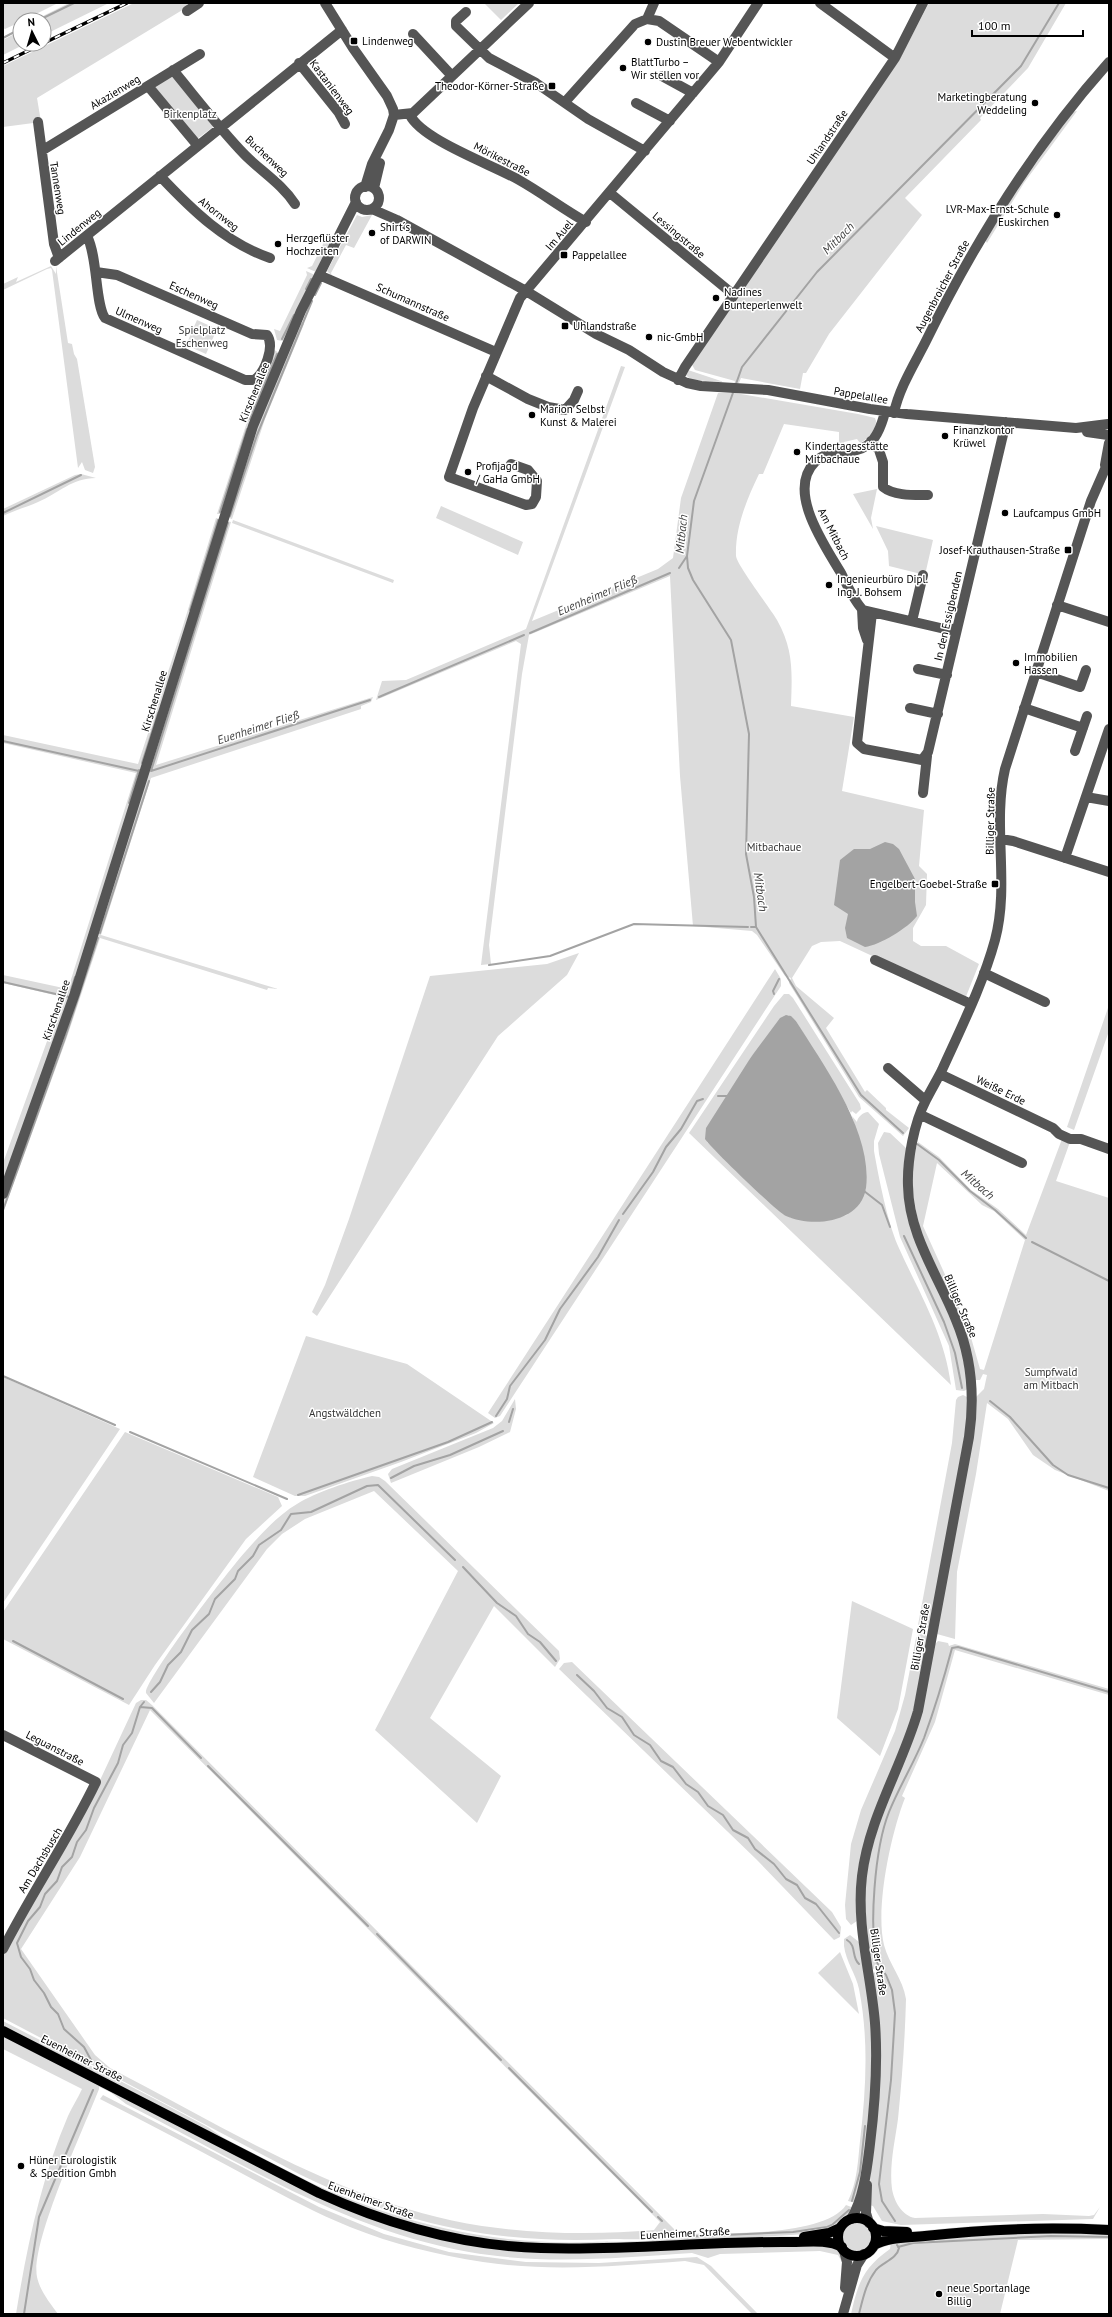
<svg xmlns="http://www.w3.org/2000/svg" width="1112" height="2317" font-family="'PT Sans',sans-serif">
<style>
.green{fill:#dcdcdc;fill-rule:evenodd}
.water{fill:#a3a3a3}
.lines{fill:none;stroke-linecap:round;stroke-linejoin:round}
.stream{stroke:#a3a3a3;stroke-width:2}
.major-casing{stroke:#dbdbdb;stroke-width:11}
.minor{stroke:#555;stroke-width:10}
.major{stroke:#000;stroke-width:10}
.rail-casing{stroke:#000;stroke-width:3.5}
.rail{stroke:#fff;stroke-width:2;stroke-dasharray:6;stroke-linecap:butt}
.poi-dot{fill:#000;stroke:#fff;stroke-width:1.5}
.labels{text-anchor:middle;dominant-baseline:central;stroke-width:3;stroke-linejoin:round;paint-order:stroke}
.poi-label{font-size:11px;fill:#000;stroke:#fff;text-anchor:start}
.street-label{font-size:11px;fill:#000;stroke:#fff}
.park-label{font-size:11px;fill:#333;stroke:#fff}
.water-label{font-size:12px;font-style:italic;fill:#444;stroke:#fff}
</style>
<rect width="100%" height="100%" fill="#fff"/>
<path class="green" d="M3,3H58L24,20H20V22L5,29L3,28Z
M69,3H109L44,35L43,16Z
M134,3H188L184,9L37,98L41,122L3,127V66Z
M484,3H519L501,20Z
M929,3H1066L1028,68L980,118L981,120L905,198L922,215L829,334L806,373H803L800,389L741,378L735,393L858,414L875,418L876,421C876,430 868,439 860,443L857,439L844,442V448H839V432L784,424L763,474H759C747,499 735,527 736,556C737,565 770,608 777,620C794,650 792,673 791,706L854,717L842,791L924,810L919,866L927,874L926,905L913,928V941L921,946H946L979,964L965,999L840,941L821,942L812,946L792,978L796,986L834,1018L826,1028L865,1092L867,1090L886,1108V1110L909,1128L903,1136L859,1097L789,983L791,978L785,976L757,935L752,931L693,926L680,776L670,576L529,635L522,674L489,945L491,964L481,965L521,644L516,641L376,700L382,681L406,680L526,629L621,366L625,367L532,621L658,569L673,558L681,498L718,393H731L735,381L695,370L691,363L899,60Z
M20,31V44H25L3,55V40Z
M172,77L212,124L213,127L197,139L155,87L157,84Z
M1077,111L1024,183L987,243L985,240L1019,187L1072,112Z
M357,215L362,217L372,215L354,248L346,245L331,273L332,276L327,271Z
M328,234L333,238L316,272L307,268L312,266Z
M51,266L56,274V266L68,343L72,344L74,354L77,359L95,467L93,473L85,470L82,462L78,468L52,270L51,268L47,269L3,290V284L18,277L16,282Z
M306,271L315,275L283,341L277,340L274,329L280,331L307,275Z
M197,320L217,329L206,354L186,345Z
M299,322L304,324L265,419L232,519L229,518L251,442Z
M273,349L279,353L220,514H217L247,422L244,420Z
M688,370L724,382L691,380L686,375Z
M81,474L96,478C72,478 59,493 38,502C27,507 15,510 3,516V509L75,475Z
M877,489L871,518L873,529L853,494Z
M441,506L523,542L518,555L436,518Z
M216,518L219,519L74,991L3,1185V1163L63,997L3,983V975L68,989L136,773L3,743V735L138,764L182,629Z
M233,520L394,580L393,583L232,523Z
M227,521L231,522L156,765L373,697L371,702L361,706V709L151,778L101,935L278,989L268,988L267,990L100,938L67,1037L3,1213V1202Z
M876,526L933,540L925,575L889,566L888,551Z
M579,953L567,975L498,1036L317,1316L312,1312L325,1285L349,1219L430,976L547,964Z
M775,969L781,979V986L500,1416L495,1418L488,1413Z
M784,994H789L793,998L860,1104L861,1109L856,1114L852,1111L851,1113L796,1021L788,1015L751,1057L707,1142L791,1218L818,1221L843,1216L847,1215L866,1189L863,1154L852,1116L857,1122C857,1118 863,1112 868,1112L879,1124L874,1141V1151C879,1179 887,1220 898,1246C919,1293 944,1332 951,1385L689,1133L774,1006Z
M1109,1005V1031L1074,1130L1067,1127Z
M884,1132L890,1133L906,1148L904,1183L961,1345L968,1389L964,1391L956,1390L949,1346L900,1237L879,1154L878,1143Z
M1062,1139L1070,1142L1056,1181L1109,1198V1491L1055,1470L1033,1455L1008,1419L987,1403L976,1474L957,1572L955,1639L937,1634L976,1397L984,1389L987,1375L983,1374L980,1380H976C954,1317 894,1206 918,1142L939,1157L971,1190L998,1209L1026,1235ZM937,1163L982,1205L994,1211L1025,1240L984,1370L980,1369L970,1334L952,1290L923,1226Z
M306,1336L407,1364L494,1423L476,1433L401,1462L305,1496H295L253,1477Z
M3,1377L120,1429L3,1603Z
M963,1395L967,1397L966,1428L930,1627L921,1629L918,1625L952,1443L956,1400L958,1397Z
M515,1399L516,1409L510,1432L479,1447L391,1483L388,1474L392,1469L493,1428L502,1421Z
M125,1432L278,1497L282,1506L246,1539L155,1665L129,1705L3,1639V1612Z
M372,1476L379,1477L385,1481L559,1651L560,1659L555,1667L494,1606L430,1718L501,1776L477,1823L375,1730L458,1571L374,1491L305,1519L282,1534L267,1549L154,1703L146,1693C144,1680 231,1567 246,1551C260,1535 278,1515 297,1504C316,1492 350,1481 372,1476Z
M852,1601L913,1629L898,1709L880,1756L837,1718Z
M919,1634L926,1635L928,1639L910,1726L878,1802L857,1921L851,1925L846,1919L845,1905L851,1844L861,1810L895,1731L905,1695L916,1638Z
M938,1641L948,1643L949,1646L955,1644L1109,1689V1695L955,1650L935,1722L902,1796L905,1798C891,1833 875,1908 884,1945C889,1964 903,1979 906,1999C905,2039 902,2079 898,2119C895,2141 889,2166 892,2189C894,2201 902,2216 915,2218L1043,2214L1089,2216L1094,2215L1100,2207L1093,2219L901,2225L882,2221L873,2206L869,2205L871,2164L872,1974L881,1969L879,1967L873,1969L871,1967L864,1898L869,1857L935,1644Z
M572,1662L832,1912L841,1927L840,1937L834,1940L756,1859L559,1669L564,1663Z
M141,1700H146L152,1705L674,2229V2231C658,2242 632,2239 614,2239C499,2245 404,2225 301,2175L3,2018V1954L88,1806L136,1703ZM150,1710L660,2222L654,2230C597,2235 538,2234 482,2226C347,2205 228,2129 110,2068L95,2055L21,1949L80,1857Z
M850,1935L859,1942C862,1965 868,1989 870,2012C876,2075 869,2141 856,2203L848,2201C857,2183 858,2161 860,2141C866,2090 869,2040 859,1989C856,1974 846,1962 844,1946V1939Z
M840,1952L853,1984L859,2014L818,1973Z
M3,2021C70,2056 138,2089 204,2125C210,2128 216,2133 222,2137C338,2204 457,2247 592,2242C620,2241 652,2244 679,2234C716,2233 824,2238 846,2205L854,2208L836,2227L805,2234C751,2238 696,2240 642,2242C582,2244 520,2247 461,2235C410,2225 362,2207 315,2186L3,2026Z
M3,2035L99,2086V2089C85,2126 30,2243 37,2277C40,2291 50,2303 58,2314H16C27,2246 41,2179 68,2116C72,2107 78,2098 82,2089L3,2049Z
M109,2091L295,2186L472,2246L711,2248L830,2246L839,2250L844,2266L838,2255L820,2251L720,2254L708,2258L692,2253C618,2258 542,2265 469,2252C344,2230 237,2160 126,2104Z
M103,2095L319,2207L384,2234L449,2252L526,2262L599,2263L697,2257L711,2266L758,2314H752L704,2265L685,2261C617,2266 550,2272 483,2262C438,2255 392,2244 350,2227C309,2210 269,2188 230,2167C187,2144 144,2121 100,2099Z
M842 2237a15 15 0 1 1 30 0a15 15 0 1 1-30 0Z
M1027,2234H1109V2239L1018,2240L1000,2314H851C858,2283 863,2268 890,2249L891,2242L921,2238Z"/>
<path class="water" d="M885,842L893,844L899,849L915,879V902L917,916C908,928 880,945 865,947L847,938L845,928L848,914L834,905L840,860L854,849H870Z
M786,1015L791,1016L796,1021C824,1066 873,1132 866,1188C861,1223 812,1228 786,1216C777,1212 710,1147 705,1139L706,1128L751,1057L780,1018Z"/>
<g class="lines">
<path class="stream" d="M39,20L74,3
M3,38L20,29
M306,289L311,279
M315,295L321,283
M282,339L294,315
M736,384L742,367L817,272L1021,66L1059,3
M734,390L694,501L687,556L688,568L693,580L731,640L749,734L746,854L754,897L756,927L861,1095L903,1133
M250,419L277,354
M220,512L247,429
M3,513L81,475
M230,516L257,435L312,301
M228,523L151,771L370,700
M679,568L687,556
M190,610L218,520
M530,633L670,573
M379,697L524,635
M3,741L139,771
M142,763L158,713
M129,803L139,770
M751,927H756
M100,933L149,781
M489,965L550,956L634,924L748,927
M3,982L69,997
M71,990L75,977
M774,994L773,991L779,979
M718,1096H729
M917,1144L939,1160L970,1191L995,1210L1026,1238
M864,1191L882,1205L890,1227
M3,1210L64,1041L98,938
M623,1214L653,1172L666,1147L681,1129L697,1101L703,1099
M904,1236L944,1322L955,1353L962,1388
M1032,1242L1109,1281
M3,1376L115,1425
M990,1401L1010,1417L1053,1465L1068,1475L1109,1488
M496,1416L507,1399L510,1386L545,1340L560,1309L598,1257L619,1220
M509,1422L513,1409
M130,1432L287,1499
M391,1478L414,1466L450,1455L503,1431
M298,1495L448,1442L492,1422
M463,1567L497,1603L516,1616L528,1634L540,1642L556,1661
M13,1641L123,1699
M577,1675L594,1691L607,1708L622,1717L634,1735L650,1745L661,1761L673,1767L686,1784L698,1792L708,1806L723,1815L733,1830L748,1838L755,1849L774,1864L786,1879L797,1885L805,1898L816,1904L839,1933
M151,1692L160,1682L168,1665L181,1652L192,1630L209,1614L215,1599L235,1579L238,1571L253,1556L259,1545L281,1530L291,1514L311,1512L367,1486L378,1485L455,1560
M140,1707L152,1708L201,1758
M208,1766L368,1926
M377,1934L501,2060
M847,1940C857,1946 851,1957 859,1964
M878,1965C868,1929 875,1847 889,1812C899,1787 914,1763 924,1738C935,1708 944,1678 952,1648L958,1647L1109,1692
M883,1971L886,1975L892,1990L895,2013L891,2080L879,2184L882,2201L895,2221
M91,2060L84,2047L64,2029L58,2014L51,2007L44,1993L34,1980L30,1969L21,1957L17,1943L28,1921L40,1907L45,1894L57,1881L62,1867L72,1857L77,1842L86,1830L94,1808L118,1763L123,1745L132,1733L140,1707L144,1702
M509,2068L652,2212
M852,2201L860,2172L865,2126
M658,2217L662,2221
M678,2237L793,2232L827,2227L832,2225L849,2210
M898,2247L913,2243L1051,2236L1109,2237
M24,2314L39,2217L93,2090
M859,2314C863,2298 866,2283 876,2270C883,2262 897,2259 899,2248L897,2245"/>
<defs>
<path id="major" d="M3,2031L319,2193C389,2225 463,2246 541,2248C624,2251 708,2241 791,2242C808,2242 827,2239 842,2247
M838 2237a19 19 0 1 1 38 0a19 19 0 1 1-38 0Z
M873,2228L883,2231L907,2232
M804,2237L829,2233L840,2228
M874,2245C889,2237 907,2238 925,2236C985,2229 1048,2227 1109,2230"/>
</defs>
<use href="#major" class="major-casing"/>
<path class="minor" d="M325,3L353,48L387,96L393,109L394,115L389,130L372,164L365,187
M820,3L895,58
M187,11L199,3
M466,12L456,21V26L489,58L536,83L588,119L645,151
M647,19L654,3
M413,34L452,76
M299,63L339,113L345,124
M173,70C197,99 219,128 245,155C262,172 282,184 295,204
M662,76L693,93
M148,86L198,146
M565,102L635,24L647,19L659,21L719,62
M636,103L670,121
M394,115L413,113L529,3
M410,115C422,140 493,165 519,180C542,193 563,209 586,222
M38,122L54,244L59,258
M43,150L200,54
M160,176C192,210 226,243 270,258
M355 198a12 12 0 1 1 24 0a12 12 0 1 1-24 0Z
M374,188L380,163
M610,193L734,295
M372,209L397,220L526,291L596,334L629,350L663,372L687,383L701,386L768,390L870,409L907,414L1076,428L1108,424
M87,236C98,257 95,305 105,318L245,380H254C265,373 275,346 267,335L252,334L117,275L96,272
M55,261L342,30
M319,275L496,352
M486,376L528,399L548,407L565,410L574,400L578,391
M678,380L685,367L895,58L923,3
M885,412C870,472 840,438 815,462C786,491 825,546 841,573C847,585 854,601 863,610L949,630L956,628
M894,413C899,388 915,363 926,341C975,241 1035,145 1109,62
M1087,432L1108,435
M871,441L879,450L883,462V487C894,496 914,495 928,495
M511,464L528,470L537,481L536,497L532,504L526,505L449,477L473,408L520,298L719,62L758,3
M1105,465L1109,443
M1057,605L1109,622
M862,609L863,628L867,640
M872,613L857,743L864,749L922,760L928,752L1006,422
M912,621L923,575
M918,669L947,675
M1036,672L1080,687L1086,670
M910,708L938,714
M1024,708L1083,728
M1075,751L1087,716
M923,793L927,756
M1086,797L1109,801
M1001,839L1013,841L1109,872
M1065,858L1109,729
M875,960L971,1004
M984,973L1045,1002
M888,1068L925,1100
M940,1074L1053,1128L1059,1134L1070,1139H1081L1109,1149
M921,1115L1022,1163
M3,1194L75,993L253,426L301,311L356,202
M3,1735L96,1782C68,1840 32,1892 3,1949
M867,2185L866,2213L869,2223
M851,2219C864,2198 867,2168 870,2144C875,2104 878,2064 875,2023C871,1974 856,1926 862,1876C869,1817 902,1767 918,1711L969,1437C975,1396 972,1358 956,1320C938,1275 909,1236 908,1186C907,1160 914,1123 926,1100C931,1090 937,1080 942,1070C961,1028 983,984 995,940C1010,884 992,825 1005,769L1091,501L1109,460
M844,2251L847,2262L845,2288
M843,2314L857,2265L864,2254"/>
<use href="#major" class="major"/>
<defs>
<path id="rail" d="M44,43L127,3
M3,63L42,44"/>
</defs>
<use href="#rail" class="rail-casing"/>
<use href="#rail" class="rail"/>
</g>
<g class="poi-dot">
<rect x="350" y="37" width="8" height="8" rx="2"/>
<circle cx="648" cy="42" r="4"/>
<circle cx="623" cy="68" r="4"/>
<rect x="548" y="82" width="8" height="8" rx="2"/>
<circle cx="1035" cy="103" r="4"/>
<circle cx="1057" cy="215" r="4"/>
<circle cx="372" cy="233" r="4"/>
<circle cx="278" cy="244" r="4"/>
<rect x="560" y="251" width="8" height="8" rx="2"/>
<circle cx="716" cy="298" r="4"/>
<rect x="561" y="322" width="8" height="8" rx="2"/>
<circle cx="649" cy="337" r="4"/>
<circle cx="532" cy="415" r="4"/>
<circle cx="945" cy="436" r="4"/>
<circle cx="797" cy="452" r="4"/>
<circle cx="468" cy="472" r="4"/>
<circle cx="1005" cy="513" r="4"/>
<rect x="1064" y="546" width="8" height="8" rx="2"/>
<circle cx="829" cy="585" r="4"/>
<circle cx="1016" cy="663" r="4"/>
<rect x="991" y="880" width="8" height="8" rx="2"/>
<circle cx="21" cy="2166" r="4"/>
<circle cx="939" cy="2294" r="4"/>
</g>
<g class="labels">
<g class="poi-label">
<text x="362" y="41">Lindenweg</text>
<text x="656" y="42">Dustin Breuer Webentwickler</text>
<text x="631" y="62">BlattTurbo –<tspan x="631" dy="13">Wir stellen vor</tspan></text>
<text x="544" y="86" text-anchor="end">Theodor-Körner-Straße</text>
<text x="1027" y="97" text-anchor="end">Marketingberatung<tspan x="1027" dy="13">Weddeling</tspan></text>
<text x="1049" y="209" text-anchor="end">LVR-Max-Ernst-Schule<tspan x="1049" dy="13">Euskirchen</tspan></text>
<text x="380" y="227">Shirt´s<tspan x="380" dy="13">of DARWIN</tspan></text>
<text x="286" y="238">Herzgeflüster<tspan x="286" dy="13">Hochzeiten</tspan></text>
<text x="572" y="255">Pappelallee</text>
<text x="724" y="292">Nadines<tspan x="724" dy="13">Bunteperlenwelt</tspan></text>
<text x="573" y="326">Uhlandstraße</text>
<text x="657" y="337">nic-GmbH</text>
<text x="540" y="409">Marion Selbst<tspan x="540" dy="13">Kunst &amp; Malerei</tspan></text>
<text x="953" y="430">Finanzkontor<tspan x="953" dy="13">Krüwel</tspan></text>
<text x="805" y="446">Kindertagesstätte<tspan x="805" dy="13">Mitbachaue</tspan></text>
<text x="476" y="466">Profijagd<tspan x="476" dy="13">/ GaHa GmbH</tspan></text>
<text x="1013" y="513">Laufcampus GmbH</text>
<text x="1060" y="550" text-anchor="end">Josef-Krauthausen-Straße</text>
<text x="837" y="579">Ingenieurbüro Dipl.<tspan x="837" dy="13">Ing. J. Bohsem</tspan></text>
<text x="1024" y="657">Immobilien<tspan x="1024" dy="13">Hassen</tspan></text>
<text x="987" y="884" text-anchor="end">Engelbert-Goebel-Straße</text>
<text x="29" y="2160">Hüner Eurologistik<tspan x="29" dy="13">&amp; Spedition Gmbh</tspan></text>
<text x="947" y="2288">neue Sportanlage<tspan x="947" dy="13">Billig</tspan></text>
</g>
<g class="street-label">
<text transform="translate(332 87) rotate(53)">Kastanienweg</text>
<text transform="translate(115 92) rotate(-31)">Akazienweg</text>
<text transform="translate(827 137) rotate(-56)">Uhlandstraße</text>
<text transform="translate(267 156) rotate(43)">Buchenweg</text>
<text transform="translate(502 159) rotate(27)">Mörikestraße</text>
<text transform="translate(58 188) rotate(81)">Tannenweg</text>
<text transform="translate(219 214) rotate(38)">Ahornweg</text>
<text transform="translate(79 227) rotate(-39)">Lindenweg</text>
<text transform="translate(559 235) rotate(-50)">Im Auel</text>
<text transform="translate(679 235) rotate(40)">Lessingstraße</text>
<text transform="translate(942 286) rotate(-62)">Augenbroicher Straße</text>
<text transform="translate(194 295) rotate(24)">Eschenweg</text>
<text transform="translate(413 302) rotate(24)">Schumannstraße</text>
<text transform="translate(139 320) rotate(24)">Ulmenweg</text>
<text transform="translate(254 392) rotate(-68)">Kirschenallee</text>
<text transform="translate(861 395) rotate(10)">Pappelallee</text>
<text transform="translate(834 534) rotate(63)">Am Mitbach</text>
<text transform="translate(948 616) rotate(-77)">In den Essigbenden</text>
<text transform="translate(154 701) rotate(-73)">Kirschenallee</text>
<text transform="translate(990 821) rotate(-89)">Billiger Straße</text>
<text transform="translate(56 1010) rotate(-71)">Kirschenallee</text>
<text transform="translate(1001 1090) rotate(26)">Weiße Erde</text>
<text transform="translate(961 1306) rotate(67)">Billiger Straße</text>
<text transform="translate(920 1637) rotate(-80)">Billiger Straße</text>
<text transform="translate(55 1748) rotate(27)">Leguanstraße</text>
<text transform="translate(40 1860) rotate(-59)">Am Dachsbusch</text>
<text transform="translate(879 1962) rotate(82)">Billiger Straße</text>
<text transform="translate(82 2058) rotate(27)">Euenheimer Straße</text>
<text transform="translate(371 2200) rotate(20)">Euenheimer Straße</text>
<text transform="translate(685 2233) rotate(-3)">Euenheimer Straße</text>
</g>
<g class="park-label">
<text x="190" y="114">Birkenplatz</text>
<text x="202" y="330">Spielplatz<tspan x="202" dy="13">Eschenweg</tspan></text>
<text x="774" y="847">Mitbachaue</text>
<text x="1051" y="1372">Sumpfwald<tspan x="1051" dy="13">am Mitbach</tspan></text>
<text x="345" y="1413">Angstwäldchen</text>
</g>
<g class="water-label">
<text transform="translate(838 238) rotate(-45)">Mitbach</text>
<text transform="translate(681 534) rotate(-84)">Mitbach</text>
<text transform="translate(597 595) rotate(-23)">Euenheimer Fließ</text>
<text transform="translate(258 727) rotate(-18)">Euenheimer Fließ</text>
<text transform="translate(761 892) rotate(82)">Mitbach</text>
<text transform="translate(978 1184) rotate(41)">Mitbach</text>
</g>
</g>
<rect width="1112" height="2317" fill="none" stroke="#000000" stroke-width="8"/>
<g transform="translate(32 32) rotate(355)"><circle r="19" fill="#ffffff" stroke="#999999"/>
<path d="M0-3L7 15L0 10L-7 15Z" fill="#000000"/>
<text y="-6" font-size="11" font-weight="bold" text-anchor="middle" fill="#000000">N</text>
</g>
<path d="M972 30v6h111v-6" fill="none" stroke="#000000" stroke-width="2"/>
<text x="978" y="30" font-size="12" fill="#000000" stroke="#ffffff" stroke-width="3" paint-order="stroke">100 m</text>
</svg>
